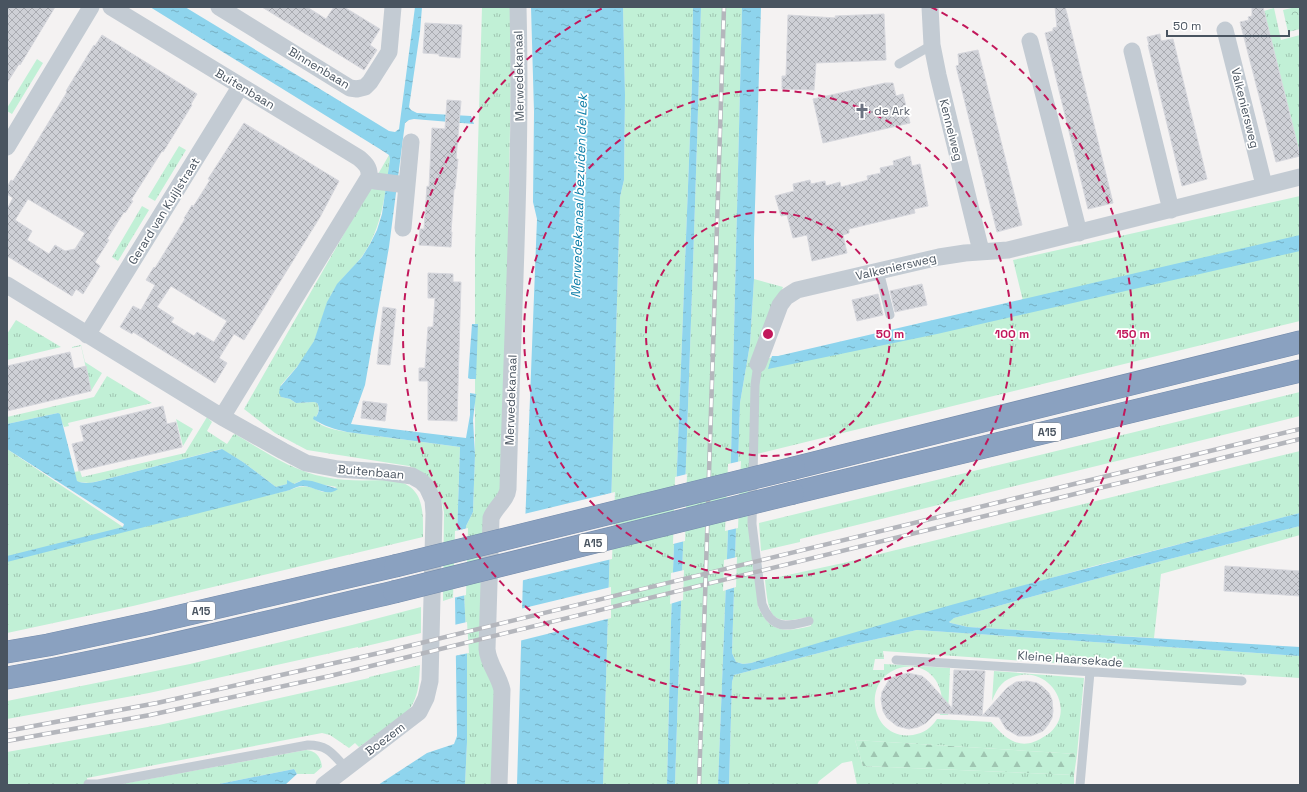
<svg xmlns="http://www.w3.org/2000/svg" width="1307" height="792" font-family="'Space Grotesk',sans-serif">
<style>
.grass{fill:url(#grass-tufts)}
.forest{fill:url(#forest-firs)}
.park{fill:url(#park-crowns)}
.water{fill:url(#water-ripples)}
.pier{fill:#f4f2f2}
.building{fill:url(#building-cross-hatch);stroke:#d6d7dd;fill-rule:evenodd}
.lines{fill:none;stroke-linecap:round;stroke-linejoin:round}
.highway-casing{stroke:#758cac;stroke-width:23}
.lane{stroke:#c3cbd3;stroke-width:9}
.street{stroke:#c3cbd3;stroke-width:17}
.highway{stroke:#8aa1c0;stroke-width:22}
.rail-casing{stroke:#b4b6bc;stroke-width:4.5}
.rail{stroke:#fff;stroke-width:3;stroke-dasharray:9;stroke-linecap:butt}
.highway-bridge-casing{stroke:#758cac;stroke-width:23;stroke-linecap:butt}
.highway-bridge{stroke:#8aa1c0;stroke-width:22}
.ring{fill:none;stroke:#c2185b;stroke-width:2;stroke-dasharray:7 5}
.labels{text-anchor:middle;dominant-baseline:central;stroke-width:3.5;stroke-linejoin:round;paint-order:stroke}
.shield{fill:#fff;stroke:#808790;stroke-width:1}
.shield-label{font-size:11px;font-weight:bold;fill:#495460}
.street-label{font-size:12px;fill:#495460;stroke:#fff}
.worship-label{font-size:12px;fill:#5b616d;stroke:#fff;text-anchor:start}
.water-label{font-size:13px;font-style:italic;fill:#0c7ea8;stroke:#fff}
.centre{fill:#c2185b;stroke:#fff;stroke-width:2}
.ring-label{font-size:12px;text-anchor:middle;font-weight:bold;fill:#c2185b;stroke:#fff;stroke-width:3.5;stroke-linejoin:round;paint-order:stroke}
</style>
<defs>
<pattern id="grass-tufts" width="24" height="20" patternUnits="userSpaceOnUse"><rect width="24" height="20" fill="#c1f0d6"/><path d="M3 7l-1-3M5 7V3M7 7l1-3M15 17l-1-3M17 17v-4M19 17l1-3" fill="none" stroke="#9fc5b1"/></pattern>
<pattern id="forest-firs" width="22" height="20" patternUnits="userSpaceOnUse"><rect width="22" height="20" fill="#c1f0d6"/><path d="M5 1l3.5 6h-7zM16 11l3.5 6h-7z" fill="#9fc5b1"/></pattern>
<pattern id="park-crowns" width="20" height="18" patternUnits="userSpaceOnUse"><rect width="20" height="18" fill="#c1f0d6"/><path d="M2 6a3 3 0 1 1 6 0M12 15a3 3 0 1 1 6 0" fill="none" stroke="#9fc5b1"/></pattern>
<pattern id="water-ripples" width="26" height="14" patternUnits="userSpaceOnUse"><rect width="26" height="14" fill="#8ed4ed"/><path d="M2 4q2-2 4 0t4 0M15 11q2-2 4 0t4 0" fill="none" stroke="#76afc3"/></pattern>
<pattern id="building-cross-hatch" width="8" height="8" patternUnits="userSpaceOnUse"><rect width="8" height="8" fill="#ced0d6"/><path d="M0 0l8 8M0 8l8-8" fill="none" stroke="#a9abb1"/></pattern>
</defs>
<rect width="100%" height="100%" fill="#f4f2f2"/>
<path class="grass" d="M482,7H512L504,492L489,511L494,679L495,785H465L467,742V654L464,592L466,526L473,512L475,455V249Z
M623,7H693L692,84L671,622L667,785H603L620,197L624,180L625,95Z
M701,7H742L731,455L718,785H675C683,526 694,266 701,7Z
M1274,8L1281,40L1300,35V155L1264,11Z
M37,59L43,63L12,114L7,111V108Z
M179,146L186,150L155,201L148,197Z
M389,155L390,159C385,193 383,226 363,255C353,269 340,278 332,293C324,308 321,325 314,341C306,358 293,371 281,385V397L290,399L296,403L314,402L317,403C321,410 317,414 315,420C322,428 337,430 347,432L460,447L455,597L443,601L444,512C440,487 432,476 409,466L307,450L275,433L244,409Z
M1300,196V321L749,456L758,606C770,634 785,632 811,626L809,617C769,626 769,616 765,580L843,563L1300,451V513L1094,566L751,663L743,664L736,662L732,653L740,403L750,344L754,279L783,287L755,361L1024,305L1013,260Z
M142,206L149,210L118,261L112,257Z
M16,320L61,347L7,360V334Z
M81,345L85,362L102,373L91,391L81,346L72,348V347Z
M107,376L152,403L68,423L69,426L64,427L58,413L7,424V417L94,397Z
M1300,392V416L800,539V542L761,551L759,523Z
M207,417L212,422L207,431L227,444L233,435L235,434C264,451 292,471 325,477C347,482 371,480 393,480C425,486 423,511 423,537L133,606L7,633V449L123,527L290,490C303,484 310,486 323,492L337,487L300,481L294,484L288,483L287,484L276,487L243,462L221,449L103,480L90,483L77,482L74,472L80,471L82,477L185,453Z
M176,419L193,429L183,446Z
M1300,526V535L1161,574L1154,638L968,627L951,623L949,621L954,618L1158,562Z
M421,607V633L358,648V647L149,693L7,719V701L190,664L352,625Z
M917,630L1300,656V678L1084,665L883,651L884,659H875L873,670H884V664L950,668L948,715H940C948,690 932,662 904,667C859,675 869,741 913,735C924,733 931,728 937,719L991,722C1007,741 1022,752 1045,736C1051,733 1056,727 1059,720C1067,697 1046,671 1021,675C1004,678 998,686 992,701L994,671L1084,678L1077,754L855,740L863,766L1074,775V785H857L852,761L842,763L819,781L817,785H729L732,682L734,675L854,644Z
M420,665C419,684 419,697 407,713L359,747L355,743L349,748L330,735L322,733L87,778L88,785H7V752L159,725L369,678V677Z
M306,750C317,751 321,758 322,767L314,774H297L294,769L214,785H116Z"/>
<path class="forest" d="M855,740L1077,754L1074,775L863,766Z"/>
<path class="park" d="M1296,7H1300V29L1288,32L1283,10Z"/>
<path class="water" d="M150,7H185L376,123L389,131L395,132L399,129L415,7H422L420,32L409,107L411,110L417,113L471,116L474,124L414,119L409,120L405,123L389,247L365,385L351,424L466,438L470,415V393L476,394L473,420L475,455L473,512L466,526L464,592L467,654V742L465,785H378L427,753L454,744L457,736L455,597L460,447L347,432C334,429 324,426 313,419L314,416L316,417C319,413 320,407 317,403L314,402L296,403L290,399L281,397L279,393L280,387L297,367L314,341L327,302L337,284L362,257L370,244L377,230L382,214L390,159L389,155L383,151Z
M531,7H623L625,95L624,180L620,197L603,785H517L523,577L537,219L533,202L534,112Z
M693,7H701C694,266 683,526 675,785H667L671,622L692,84Z
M742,7H761L754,239V279L750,344L740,403L732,653L736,662L743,664L751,663C933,608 1116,560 1300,513V526L1158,562L954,618L949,622L951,623L968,627L1300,647V656L917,630L854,644L734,675L732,682L729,785H718L731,455Z
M1300,235V251L937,334L768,369L772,356H778Z
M472,324H478L476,379H470L468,378Z
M58,413L60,414L77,481C85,485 95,482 103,480L222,449L243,462L276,487L287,484V480L294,484L303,480L312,481L338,489C327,498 314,486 303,486C298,486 294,488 290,490L7,562V556L123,527L124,524L7,449V424Z
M294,769L297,774L285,785H214Z"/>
<path class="pier" d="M741,461L738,528L725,531L728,464Z
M687,474L685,541L673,544L675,477Z
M615,492L612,559L520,581L524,514Z
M468,528L466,595L453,598L455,531Z
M737,557L736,587L723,591L724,560Z
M684,570L683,600L670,604L671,573Z
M611,587V618L519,641L520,609Z
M467,622L469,653L454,656V625Z"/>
<path class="building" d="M7,7H55L20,65L19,64L7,83Z
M262,7H307L326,19L334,7H344L380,29L370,45L377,50L364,70Z
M1055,7H1065L1067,14L1113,203L1088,209L1045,33L1053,31V28L1057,27Z
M1252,7H1263L1300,155V156L1276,162L1240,22L1249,20L1248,17L1252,16Z
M884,14L886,60L816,63L814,90L782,89V76H786L788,15L836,18L835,16Z
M425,23L462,25L460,58L439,56V54L423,53Z
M1160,34L1161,41L1173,39L1207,179L1182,186L1148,45H1149L1147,37Z
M102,35L197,94L191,104L192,105L163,152L162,151L131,200L133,201L125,213L124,212L107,239L109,240L95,262L100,266L83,294L76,289L72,296L7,256V209L13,198L7,194V187L11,180L13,181L67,92L66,91L94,45L95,46ZM28,199L85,233L75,249L65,251L55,245L49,254L27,240L32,231L15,220Z
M978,50L1022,225L997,232L956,66L959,65L958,54Z
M885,83H893L896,96L903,94L910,123L823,143L813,99Z
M447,100L461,101L456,159H458L455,189H454L451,232H452L451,247L419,245L420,229H424L427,186L429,187L432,128L445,129Z
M244,123L339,181L320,217L244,340L234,334L219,358L227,363L215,383L133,332L132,334L120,327L133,306L141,310L155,285L146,280L154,267L155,268L185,219L184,218L188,212L192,205L193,207L210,180L208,179ZM171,286L227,321L214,342L197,332L194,336L171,322L174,318L157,307Z
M910,156L912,166L920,164L928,206L914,209L915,213L849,229V233L843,235L847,253L812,261L807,235L793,238L787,215L781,216L775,196L794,191L793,184L810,180L811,184L825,181L826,186L840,182L841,187L868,180L867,176L881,173L880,168L894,165L893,161Z
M428,273L453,274V282H461L457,421L428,420V381H419V368H425L428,327H433L435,298H428Z
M922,284L927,305L895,312L890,291Z
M878,294L883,315L857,321L852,300Z
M383,307L396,309L390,365L377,364Z
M70,352L74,369L86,366L91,391L7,411V366Z
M363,401L387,404L385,421L361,418Z
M163,406L167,424L176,422L182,447L79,471L72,444L84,441L80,426Z
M1225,566L1300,571V596L1224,591Z
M954,670L985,671L982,716L936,713L926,723L918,727L909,729L897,726L887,718L883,711L881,699L882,692L890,678L908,673L922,676L928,681L952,708Z
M1027,681L1037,683L1043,687L1049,693L1052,700L1053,711L1052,718L1048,725L1043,731L1031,736H1018L1006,729L999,717L982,716L1007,688L1016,682Z"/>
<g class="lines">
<defs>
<path id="highway" d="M794,468L1300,342
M793,493L1300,371
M7,652L48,645L150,623L395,566
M7,678C137,655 265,622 394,592"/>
</defs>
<use href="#highway" class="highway-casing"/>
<path class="lane" d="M899,64L932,45
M879,271L890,315
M758,364L755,385L752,524L762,604C772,630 786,627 809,621
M896,660L1242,681
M88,784H98L308,745C329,745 333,755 346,768
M1080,785L1090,672"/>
<path class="street" d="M111,7L359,158C366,164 370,168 369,177L222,417
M219,7L350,88L357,89L365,87L370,82L389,52L393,7
M930,7L932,45L938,75L981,251
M1225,30L1264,185
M1030,41L1079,233
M1132,51L1171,210
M7,147L91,7
M369,177L375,181L407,185
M403,228L411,142
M7,285L222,417L283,451L306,463L338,469L384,472L412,476L421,481L427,487L433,500L434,513L430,681L426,698L419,712L324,785
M87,335L240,87
M758,364L780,305L786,297L797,290L939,257L965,253L1008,250L1300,177
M499,785L502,690C499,675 488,664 487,649L491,518C495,507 507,500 508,489C512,328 522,168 518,7"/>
<use href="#highway" class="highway"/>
<defs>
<path id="rail" d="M7,731L157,703L388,651L1300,429
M7,741L150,715L330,676L1300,439
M699,785L724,7"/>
</defs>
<use href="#rail" class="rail-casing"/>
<use href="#rail" class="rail"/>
<defs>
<path id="highway-bridge" d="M395,566L794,468
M394,592L793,493"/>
</defs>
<use href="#highway-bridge" class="highway-bridge-casing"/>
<use href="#highway-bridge" class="highway-bridge"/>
</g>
<g class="ring">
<circle cx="768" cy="334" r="122"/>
<circle cx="768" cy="334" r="244"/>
<path d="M931 7A365 365 0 1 1 605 7"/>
</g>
<defs>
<symbol id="church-bare" viewBox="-9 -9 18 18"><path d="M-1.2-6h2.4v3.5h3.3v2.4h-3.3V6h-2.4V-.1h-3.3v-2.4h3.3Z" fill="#6b7280" stroke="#fff" stroke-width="2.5" paint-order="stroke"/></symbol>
</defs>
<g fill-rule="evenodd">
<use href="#church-bare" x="851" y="100" width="22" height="22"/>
</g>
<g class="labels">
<g class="shield">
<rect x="1033" y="423" width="28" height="18" rx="3"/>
<rect x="579" y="534" width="28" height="18" rx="3"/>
<rect x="187" y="602" width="28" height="18" rx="3"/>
</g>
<g class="shield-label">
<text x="1047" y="432">A15</text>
<text x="593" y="543">A15</text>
<text x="201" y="611">A15</text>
</g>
<g class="street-label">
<text transform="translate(319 68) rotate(31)">Binnenbaan</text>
<text transform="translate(519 76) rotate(-91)">Merwedekanaal</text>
<text transform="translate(245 89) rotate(31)">Buitenbaan</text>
<text transform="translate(1245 108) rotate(76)">Valkeniersweg</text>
<text transform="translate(951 130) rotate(76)">Kennelweg</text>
<text transform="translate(164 211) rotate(-58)">Gerard van Kuijlstraat</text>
<text transform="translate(896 267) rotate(-13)">Valkeniersweg</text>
<text transform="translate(511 400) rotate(-88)">Merwedekanaal</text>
<text transform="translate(371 472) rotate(5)">Buitenbaan</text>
<text transform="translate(1070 659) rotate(4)">Kleine Haarsekade</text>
<text transform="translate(385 739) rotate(-37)">Boezem</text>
</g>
<g class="worship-label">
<text x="874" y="111">de Ark</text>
</g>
<g class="water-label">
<text transform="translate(579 196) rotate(-88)">Merwedekanaal bezuiden de Lek</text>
</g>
</g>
<circle cx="768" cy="334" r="6" class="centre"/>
<g class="ring-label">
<text x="890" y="338">50 m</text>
<text x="1012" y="338">100 m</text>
<text x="1133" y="338">150 m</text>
</g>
<rect width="1307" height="792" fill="none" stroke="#495460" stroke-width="16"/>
<path d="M1167 30v6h122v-6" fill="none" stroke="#495460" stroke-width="2"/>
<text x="1173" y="30" font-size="12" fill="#495460" stroke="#ffffff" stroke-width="3" paint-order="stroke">50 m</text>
</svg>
